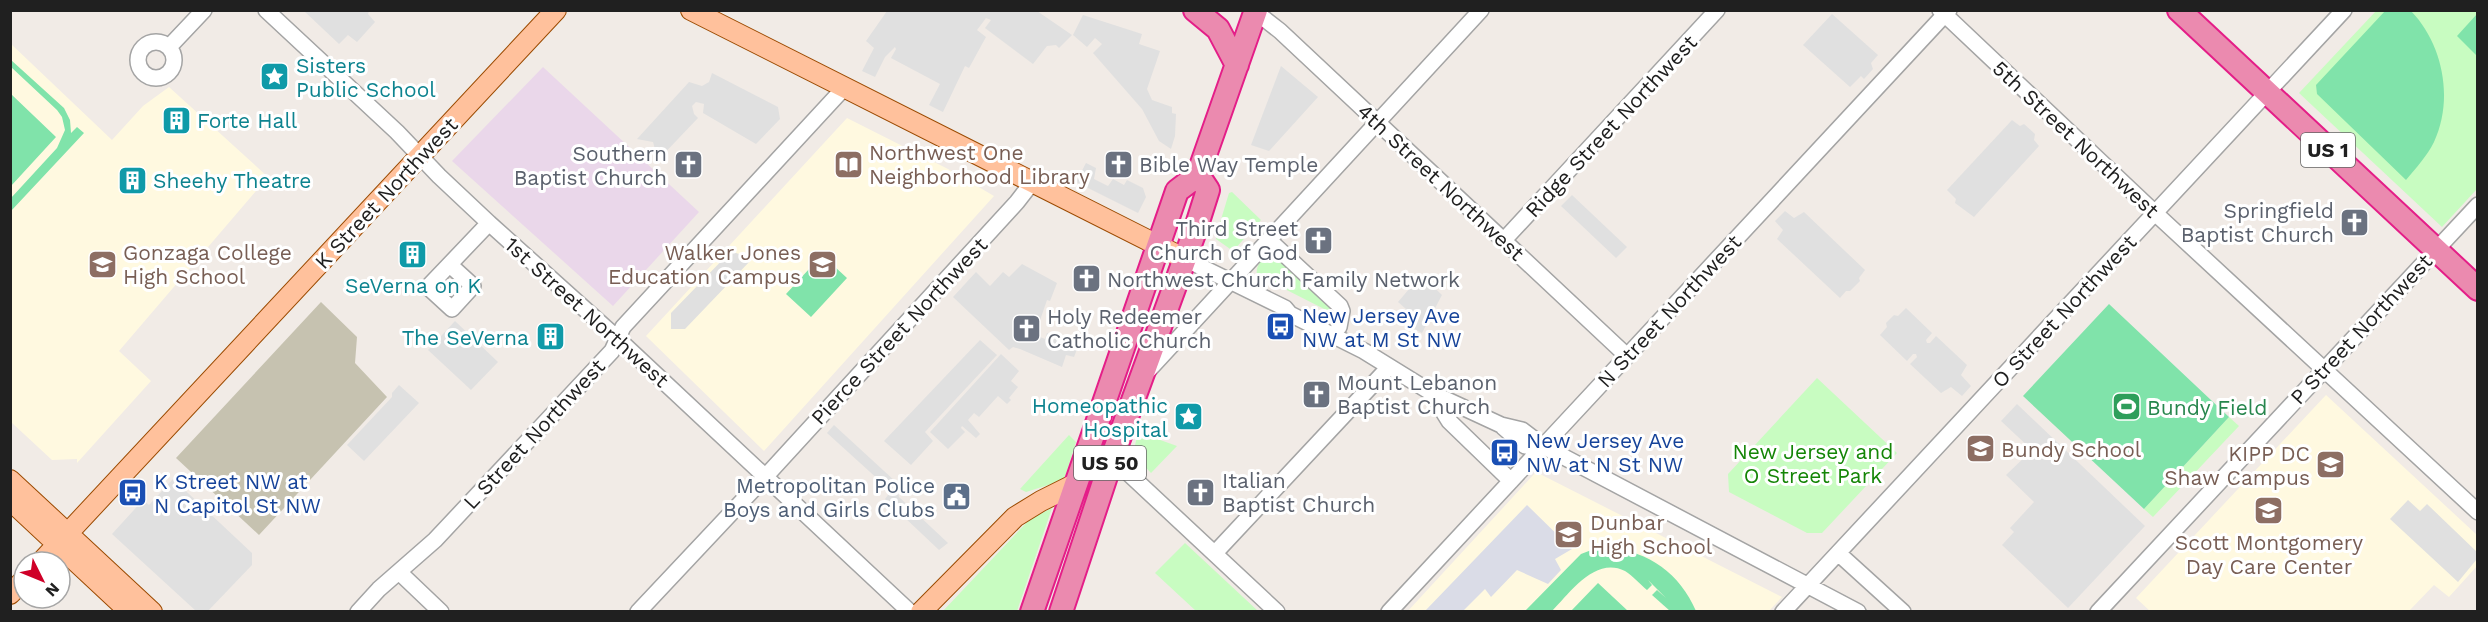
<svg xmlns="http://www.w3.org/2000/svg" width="2488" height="622" font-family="'Work Sans',sans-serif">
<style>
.industrial{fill:#ead7ea}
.education{fill:#fff9e0}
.construction{fill:#c6c2b0}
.park{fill:#c8fcc1}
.pitch{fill:#80e3aa}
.parking{fill:#e0e0e0}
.plaza{fill:#dadce7}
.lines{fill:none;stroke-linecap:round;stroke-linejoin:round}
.minor-casing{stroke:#a4a4a4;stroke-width:18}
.major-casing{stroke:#9b4a00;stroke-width:22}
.highway-casing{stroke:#e41e88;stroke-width:26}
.minor{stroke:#fff;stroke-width:15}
.major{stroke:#ffc19c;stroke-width:20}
.highway{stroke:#eb8aaf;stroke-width:22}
.labels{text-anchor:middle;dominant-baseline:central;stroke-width:6;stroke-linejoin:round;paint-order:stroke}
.shield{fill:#fff;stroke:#636363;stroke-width:1.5}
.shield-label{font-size:20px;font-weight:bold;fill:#202020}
.culture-label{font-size:21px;fill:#0d838f;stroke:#fff;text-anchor:start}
.street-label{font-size:21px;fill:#202020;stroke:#fff}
.education-label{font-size:21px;fill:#785e54;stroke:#fff;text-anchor:start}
.worship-label{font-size:21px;fill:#5b616d;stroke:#fff;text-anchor:start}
.transit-label{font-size:21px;fill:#164399;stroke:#fff;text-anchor:start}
.leisure-label{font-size:21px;fill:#27864d;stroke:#fff;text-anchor:start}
.park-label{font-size:21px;fill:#148506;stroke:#fff}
.service-label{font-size:21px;fill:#4e5e75;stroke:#fff;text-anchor:end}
</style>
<rect width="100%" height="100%" fill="#f1ebe6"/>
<path class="industrial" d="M543,67L699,212L613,306L452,161Z"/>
<path class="education" d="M10,43L112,140L143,106L169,87L268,177L119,351L151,381L77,463V459L52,460L11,422Z
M847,118L948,169L994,196L764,451L646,336Z
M2326,395L2477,535V566L2449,597L2434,585L2409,611L2151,612L2136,598Z
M1536,472L1782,597L1768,612H1407Z"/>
<path class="construction" d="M321,302L357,337L355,363L387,397L259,535L176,458Z"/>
<path class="park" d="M2376,11H2477V189L2442,227L2299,93Z
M1232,192L1261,220L1233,251L1216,239V236L1229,193Z
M1273,252L1337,310L1336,315L1257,275C1255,265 1264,255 1273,252Z
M1817,378L1897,453L1822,533H1807L1729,492L1728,474Z
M2229,417L2239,426L2153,517L2144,509Z
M1138,432L1177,446L1151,473L1133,454Z
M1069,435L1076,442L1064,480L1026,492L1020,489Z
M1052,508L1017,611L942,612L1030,519Z
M1185,543L1258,611H1196L1155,573Z"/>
<path class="pitch" d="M2385,11H2411C2443,44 2454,99 2434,142C2427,156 2416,168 2406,180L2317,94L2316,85Z
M2477,14V56L2457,36Z
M11,60L64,108L70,120L71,133L77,127L84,133L11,211V198L57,148L65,130L62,117L57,110L11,67Z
M11,94L56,137L11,186H10Z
M822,255L847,278L811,317L786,294Z
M2109,304L2229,417L2144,509L2023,396Z
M1609,548C1649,551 1680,574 1696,611H1670L1652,595L1657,590L1666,598L1648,580L1652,585L1647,590C1640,584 1633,576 1625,571C1595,556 1570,593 1552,611H1525L1581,554L1594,549Z
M1598,583L1628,611H1571Z"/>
<path class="parking" d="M304,11H369L368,14L375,22L357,42L348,35L339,44Z
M887,11H1037L1072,35L1059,48L1056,45L1047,46L1033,64L985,28L991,20L986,18L977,30L986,37L969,68L965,66L943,112L929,105L940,84L891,58L896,49L895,47L885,57L875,77L862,71L874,48L866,41Z
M1832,14L1878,55L1871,63L1873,69L1864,79L1861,76L1850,87L1803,45Z
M1083,15L1142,34L1139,44L1160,51L1147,89L1152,100L1172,107V113L1176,114L1175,136L1171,149L1159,141L1142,109L1093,53L1102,44L1095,38L1087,47L1073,35Z
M1281,66L1318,97L1269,151L1251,145Z
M712,73L778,107L780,119L756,144L703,113L704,104L696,102L692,106L694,114L698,118L658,160L653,142L637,139L689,82L702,86L709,82Z
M2012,120L2020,126L2024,124L2035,134L2034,140L2039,146L1974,217L1955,203L1956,199L1947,190Z
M1086,163L1096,168L1094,179L1108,186L1113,179L1124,185L1127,180L1143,188L1146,197L1138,213L1076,182Z
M1572,195L1627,247L1616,258L1561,206Z
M1785,211L1794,218L1804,212L1865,270L1859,278L1860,281L1850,291H1846L1840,298L1777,239L1783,230L1775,221Z
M731,251L752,259L685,329H671V313Z
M1022,264L1057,283L1050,301L1047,300L1035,335L1045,339L1047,333L1079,344L1074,357L1066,355L1062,367L1020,349L1013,347L1009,350L953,297L976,272L990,286L1003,272L1009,277Z
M1421,275L1442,295L1422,333L1392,317L1397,312L1406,309L1398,302Z
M1906,308L1932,333L1926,340L1927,343H1930L1936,336L1967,365L1961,375L1971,386L1962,396L1951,387L1941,393L1910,364L1917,357L1916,354H1913L1907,361L1880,335L1887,327L1886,323L1894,315L1898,316Z
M455,321L498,362L471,390L428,350Z
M980,340L997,355L925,432L933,441L911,465L884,441Z
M1001,354L1019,371L1011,381L1018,387L1009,398L1011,400L1007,404L998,396L979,417L974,413L968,420L980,434L976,438L962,426L961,428L965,432L948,449L930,432Z
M399,385L419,403L364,461L347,445L392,397V393Z
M2017,404L2145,526L2068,608L2002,545L2014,532L2010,528L2034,502L2006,475L2032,450L2001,421Z
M834,425L896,482L899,497L948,543L939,550L885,499L891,491L827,433Z
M173,479L252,553V565L208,611H196L112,534L143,500L149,505Z
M2408,500L2420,511L2427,504L2477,552V559L2458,582L2390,519Z"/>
<path class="plaza" d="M1527,505L1572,549L1555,559L1561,570L1548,584L1517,570L1491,597L1485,589L1463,611H1425Z"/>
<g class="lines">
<defs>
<path id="minor" d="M266,10L397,132L439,176L489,223L617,338L910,612
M1940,10L2155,213L2478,512
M1257,13L1280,31L1627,356
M138 60a18 18 0 1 1 36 0a18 18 0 1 1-36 0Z
M169,47L204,10
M1504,240L1717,10
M1270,241L1340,306L1342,311L1339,327
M1185,259L1285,308L1290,314L1364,351L1432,393L1501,425L1522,430L1543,446L1858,612
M450,265L473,286L452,309L428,287L489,223
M1148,371L1481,10
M1431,392L1449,421L1511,481
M1503,427L1525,446H1543
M1112,458L1277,612
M1215,553L1389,367
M1838,553L1903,612
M399,572L441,612
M358,612L379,589L435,540L612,351L623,327L844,88
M638,612L765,477L1017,202L1031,184
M1389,612L1949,10
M1783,612L2344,10
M2098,612L2478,205"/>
<path id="major" d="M691,10L1185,259
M10,480L152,612
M10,500L130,612
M41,562L556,10
M10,594L24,580
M921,612L1015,517L1041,501L1075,484"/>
<path id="highway" d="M1195,10L1218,29L1237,65
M2179,10L2478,289
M1032,612L1177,191L1198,175L1256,10
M1061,612L1112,458L1195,231L1208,190L1198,175"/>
</defs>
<use href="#minor" class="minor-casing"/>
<use href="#major" class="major-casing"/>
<use href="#highway" class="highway-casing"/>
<use href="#minor" class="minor"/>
<use href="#major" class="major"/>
<use href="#highway" class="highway"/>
</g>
<defs>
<symbol id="sight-square" viewBox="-11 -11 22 22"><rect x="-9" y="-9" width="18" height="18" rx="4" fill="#0f9aa8" stroke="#fff"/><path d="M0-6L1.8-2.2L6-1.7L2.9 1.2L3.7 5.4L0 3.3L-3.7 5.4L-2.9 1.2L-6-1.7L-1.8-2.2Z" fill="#fff"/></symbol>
<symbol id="building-square" viewBox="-11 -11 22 22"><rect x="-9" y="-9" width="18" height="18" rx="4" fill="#0f9aa8" stroke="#fff"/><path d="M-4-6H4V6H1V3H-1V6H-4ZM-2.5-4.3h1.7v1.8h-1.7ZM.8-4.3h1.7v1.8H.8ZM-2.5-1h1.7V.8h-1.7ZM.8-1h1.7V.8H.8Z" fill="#fff"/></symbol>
<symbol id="library-square" viewBox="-11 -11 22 22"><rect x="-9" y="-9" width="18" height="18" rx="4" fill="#8d6e63" stroke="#fff"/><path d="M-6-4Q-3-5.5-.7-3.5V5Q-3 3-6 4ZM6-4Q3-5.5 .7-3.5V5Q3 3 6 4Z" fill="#fff"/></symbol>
<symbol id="church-square" viewBox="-11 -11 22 22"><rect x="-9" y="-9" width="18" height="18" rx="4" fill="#6b7280" stroke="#fff"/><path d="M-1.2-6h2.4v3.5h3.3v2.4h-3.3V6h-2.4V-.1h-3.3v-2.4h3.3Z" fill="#fff"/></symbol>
<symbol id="school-square" viewBox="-11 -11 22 22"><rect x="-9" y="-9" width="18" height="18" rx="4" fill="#8d6e63" stroke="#fff"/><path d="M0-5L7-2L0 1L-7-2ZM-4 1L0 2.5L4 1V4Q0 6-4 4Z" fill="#fff"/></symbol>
<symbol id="bus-square" viewBox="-11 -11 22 22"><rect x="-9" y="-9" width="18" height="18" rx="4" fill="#1a4fb4" stroke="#fff"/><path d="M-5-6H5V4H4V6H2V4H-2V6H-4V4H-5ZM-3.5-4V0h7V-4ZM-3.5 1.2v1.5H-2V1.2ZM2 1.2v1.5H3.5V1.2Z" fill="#fff"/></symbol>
<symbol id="stadium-square" viewBox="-11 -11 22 22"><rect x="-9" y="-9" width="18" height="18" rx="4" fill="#2e9e5b" stroke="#fff"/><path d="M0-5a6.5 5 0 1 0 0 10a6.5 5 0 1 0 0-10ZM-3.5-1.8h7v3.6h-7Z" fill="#fff"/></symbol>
<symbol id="civic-square" viewBox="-11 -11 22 22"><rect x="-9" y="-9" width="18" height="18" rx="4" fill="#5c6f8a" stroke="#fff"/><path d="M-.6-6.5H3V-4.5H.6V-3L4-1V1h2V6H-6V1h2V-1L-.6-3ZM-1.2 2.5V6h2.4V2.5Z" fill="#fff"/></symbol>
</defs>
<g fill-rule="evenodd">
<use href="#sight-square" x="258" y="60" width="33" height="33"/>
<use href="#building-square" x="160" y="104" width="33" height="33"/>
<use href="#library-square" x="832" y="148" width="33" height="33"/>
<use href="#church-square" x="1102" y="148" width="33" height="33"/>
<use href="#church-square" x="672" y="148" width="33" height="33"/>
<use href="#building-square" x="116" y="164" width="33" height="33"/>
<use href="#church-square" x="2338" y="206" width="33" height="33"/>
<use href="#church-square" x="1302" y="224" width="33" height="33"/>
<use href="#building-square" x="396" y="238" width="33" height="33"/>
<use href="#school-square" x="86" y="248" width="33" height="33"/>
<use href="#school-square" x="806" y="248" width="33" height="33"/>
<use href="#church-square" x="1070" y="262" width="33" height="33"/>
<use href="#bus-square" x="1264" y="310" width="33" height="33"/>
<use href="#church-square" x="1010" y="312" width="33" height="33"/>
<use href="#building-square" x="534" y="320" width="33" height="33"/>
<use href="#church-square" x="1300" y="378" width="33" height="33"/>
<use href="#stadium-square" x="2110" y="390" width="33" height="33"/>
<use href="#sight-square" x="1172" y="400" width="33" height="33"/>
<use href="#school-square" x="1964" y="432" width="33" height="33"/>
<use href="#bus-square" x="1488" y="436" width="33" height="33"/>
<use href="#school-square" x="2314" y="448" width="33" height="33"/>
<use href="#church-square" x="1184" y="476" width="33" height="33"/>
<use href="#bus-square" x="116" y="476" width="33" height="33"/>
<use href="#civic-square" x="940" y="480" width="33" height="33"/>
<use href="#school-square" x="2252" y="494" width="33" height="33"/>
<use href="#school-square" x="1552" y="518" width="33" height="33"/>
</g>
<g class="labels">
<g class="shield">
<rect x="2301" y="133" width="54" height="34" rx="4.5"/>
<rect x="1074" y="446" width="72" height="34" rx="4.5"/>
</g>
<g class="shield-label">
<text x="2328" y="150">US 1</text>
<text x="1110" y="463">US 50</text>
</g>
<g class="culture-label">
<text x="296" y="65">Sisters<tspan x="296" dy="24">Public School</tspan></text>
<text x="197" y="120">Forte Hall</text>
<text x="153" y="180">Sheehy Theatre</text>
<text x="413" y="285" text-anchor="middle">SeVerna on K</text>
<text x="529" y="337" text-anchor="end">The SeVerna</text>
<text x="1168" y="405" text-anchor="end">Homeopathic<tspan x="1168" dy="24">Hospital</tspan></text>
</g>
<g class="street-label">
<text transform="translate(1611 126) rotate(-47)">Ridge Street Northwest</text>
<text transform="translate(2076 139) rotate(43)">5th Street Northwest</text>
<text transform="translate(1441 182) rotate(43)">4th Street Northwest</text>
<text transform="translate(386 193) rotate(-47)">K Street Northwest</text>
<text transform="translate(1669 311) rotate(-47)">N Street Northwest</text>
<text transform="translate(2064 311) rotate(-47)">O Street Northwest</text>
<text transform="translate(587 312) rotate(42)">1st Street Northwest</text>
<text transform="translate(2361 329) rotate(-47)">P Street Northwest</text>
<text transform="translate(899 331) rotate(-47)">Pierce Street Northwest</text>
<text transform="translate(534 434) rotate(-47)">L Street Northwest</text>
</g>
<g class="education-label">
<text x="869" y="152">Northwest One<tspan x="869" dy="24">Neighborhood Library</tspan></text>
<text x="123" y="252">Gonzaga College<tspan x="123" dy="24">High School</tspan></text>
<text x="801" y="252" text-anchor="end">Walker Jones<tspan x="801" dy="24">Education Campus</tspan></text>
<text x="2001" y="449">Bundy School</text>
<text x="2310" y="453" text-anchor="end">KIPP DC<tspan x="2310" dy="24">Shaw Campus</tspan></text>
<text x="1590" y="522">Dunbar<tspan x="1590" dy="24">High School</tspan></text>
<text x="2269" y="542" text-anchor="middle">Scott Montgomery<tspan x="2269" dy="24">Day Care Center</tspan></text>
</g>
<g class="worship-label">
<text x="667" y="153" text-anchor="end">Southern<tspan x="667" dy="24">Baptist Church</tspan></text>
<text x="1139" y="164">Bible Way Temple</text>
<text x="2334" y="210" text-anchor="end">Springfield<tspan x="2334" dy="24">Baptist Church</tspan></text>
<text x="1298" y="228" text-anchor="end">Third Street<tspan x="1298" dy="24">Church of God</tspan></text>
<text x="1107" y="279">Northwest Church Family Network</text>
<text x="1047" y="316">Holy Redeemer<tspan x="1047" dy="24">Catholic Church</tspan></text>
<text x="1337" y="382">Mount Lebanon<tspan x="1337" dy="24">Baptist Church</tspan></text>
<text x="1222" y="480">Italian<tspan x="1222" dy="24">Baptist Church</tspan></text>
</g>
<g class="transit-label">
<text x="1302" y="315">New Jersey Ave<tspan x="1302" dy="24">NW at M St NW</tspan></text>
<text x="1526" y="440">New Jersey Ave<tspan x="1526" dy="24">NW at N St NW</tspan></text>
<text x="154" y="481">K Street NW at<tspan x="154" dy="24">N Capitol St NW</tspan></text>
</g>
<g class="leisure-label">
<text x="2147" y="407">Bundy Field</text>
</g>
<g class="park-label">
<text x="1813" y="451">New Jersey and<tspan x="1813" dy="24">O Street Park</tspan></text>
</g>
<g class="service-label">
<text x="935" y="485">Metropolitan Police<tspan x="935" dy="24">Boys and Girls Clubs</tspan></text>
</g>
</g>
<rect width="2488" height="622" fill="none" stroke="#202020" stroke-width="24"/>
<g transform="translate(42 580) rotate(133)"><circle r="28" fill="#ffffff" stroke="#a6a6a6" stroke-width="1.5"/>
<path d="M0-4.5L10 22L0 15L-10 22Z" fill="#cf0028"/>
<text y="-9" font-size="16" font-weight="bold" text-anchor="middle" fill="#202020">N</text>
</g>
</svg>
